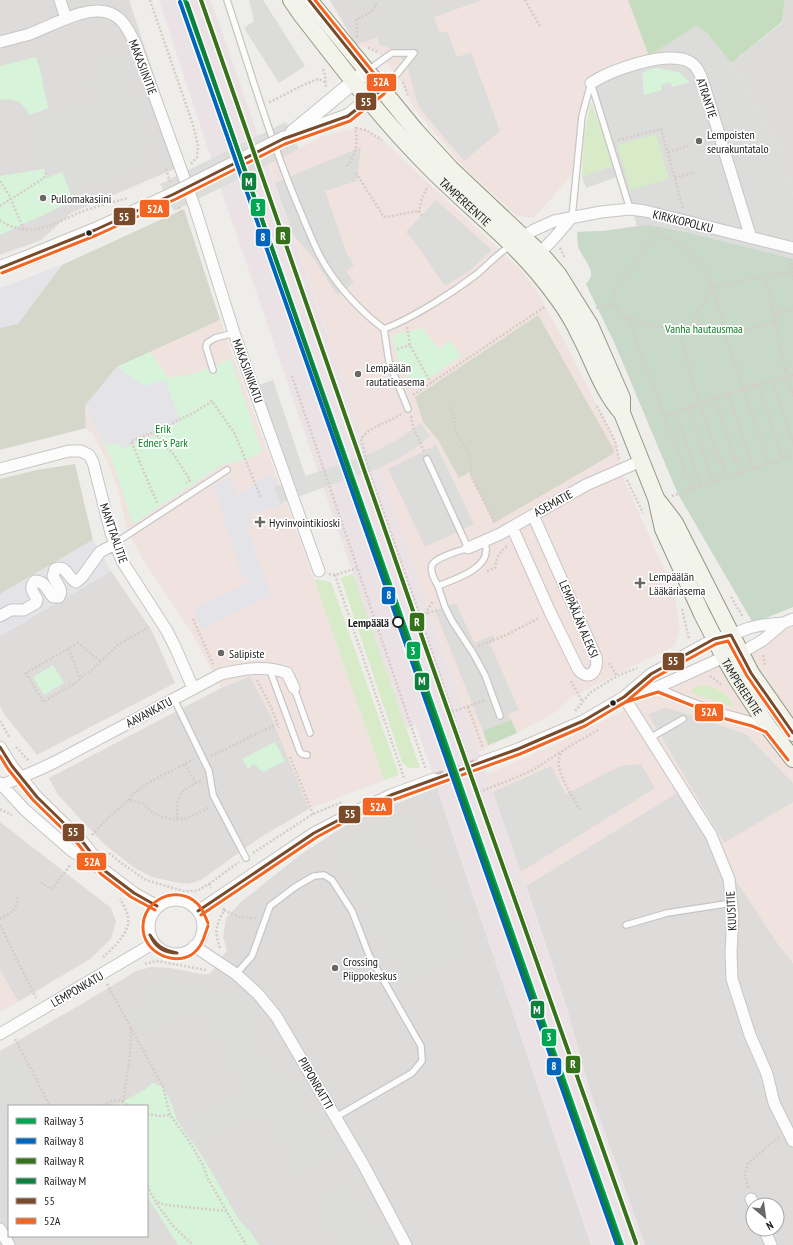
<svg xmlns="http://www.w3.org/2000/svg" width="793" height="1245" font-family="'PT Sans Narrow',sans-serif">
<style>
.residential{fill:#dddcda;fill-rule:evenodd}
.commercial{fill:#f0e3df}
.industrial{fill:#ebe2e6}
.religious{fill:#dcdcda}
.construction{fill:#d6d7cb}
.grass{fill:#d7ebc8}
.forest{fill:#c6dcbf}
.cemetery{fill:#c8d9ca}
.park{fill:#d7f4db}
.plaza{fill:#e4e3e7}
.pier{fill:#dddddb}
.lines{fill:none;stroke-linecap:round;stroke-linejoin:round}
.minor-tunnel{stroke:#c5c4c1;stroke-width:11;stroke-dasharray:11 5.5;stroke-linecap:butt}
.service-casing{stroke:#c7c6c5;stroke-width:8}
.minor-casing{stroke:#c7c6c5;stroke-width:13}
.tertiary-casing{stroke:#c7c6c5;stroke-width:16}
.secondary-casing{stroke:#949880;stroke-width:18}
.path{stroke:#d7cbc7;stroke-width:2.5;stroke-dasharray:2 2;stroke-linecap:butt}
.service{stroke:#fcfcfc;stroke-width:5.5}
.minor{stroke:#fcfcfc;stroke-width:11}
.tertiary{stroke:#fcfcfc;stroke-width:14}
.secondary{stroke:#f2f4ec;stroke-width:16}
.tertiary-bridge-casing{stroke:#c7c6c5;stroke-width:16;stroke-linecap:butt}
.tertiary-bridge{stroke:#fcfcfc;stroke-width:14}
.bus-1-casing{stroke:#fff;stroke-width:6}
.bus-2-casing{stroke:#fff;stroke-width:6}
.bus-1{stroke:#7a4b2a;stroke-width:3}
.bus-2{stroke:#f26522;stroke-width:3}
.rail-1-casing{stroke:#fff;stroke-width:7}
.rail-2-casing{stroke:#fff;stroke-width:7}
.rail-3-casing{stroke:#fff;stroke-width:7}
.rail-4-casing{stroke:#fff;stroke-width:7}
.rail-1{stroke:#00a651;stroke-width:4}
.rail-2{stroke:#0065bd;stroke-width:4}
.rail-3{stroke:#357219;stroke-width:4}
.rail-4{stroke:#0e7f3c;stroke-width:4}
.poi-dot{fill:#686866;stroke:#fff;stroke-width:1.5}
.bus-dot{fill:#202020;stroke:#fff;stroke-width:1.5}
.stop-dot{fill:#fff;stroke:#202020;stroke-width:2}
.labels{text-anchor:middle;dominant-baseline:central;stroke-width:3.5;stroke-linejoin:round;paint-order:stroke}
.street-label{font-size:12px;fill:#202020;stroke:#fff}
.poi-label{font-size:12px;fill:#202020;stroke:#fff;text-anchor:start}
.park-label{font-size:12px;fill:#0d8023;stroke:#fff}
.stop-label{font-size:12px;font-weight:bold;fill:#202020;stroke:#fff;text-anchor:end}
.line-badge{stroke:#fff;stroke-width:1.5}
.badge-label{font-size:11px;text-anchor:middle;font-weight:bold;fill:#fff}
</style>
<rect width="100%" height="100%" fill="#eeede9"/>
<path class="residential" d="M0,0H129L184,165L71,213L41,240L0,255Z
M330,0H483L356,45Z
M785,0H793V195L778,147L756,104L731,63L782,23Z
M111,571L152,631L175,683L37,755L5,715L0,707V636Z
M250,676L271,716L309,809L261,837L201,880L188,884L174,882L152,877L135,868L105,845L58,795L49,778L221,688Z
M437,788L591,1245H0V1051L85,1002L136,971L151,967L171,968L200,974H210L227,950L223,937L226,918L242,901L300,855L348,824L395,804ZM9,1106H147V1236H9Z
M678,792L776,941L793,963V1245H645L589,1088L568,1012L526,886ZM753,1205H777V1229H753Z
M0,822L111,908L116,921L111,939L90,959L18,1002L0,970Z"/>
<path class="commercial" d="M483,0H628L649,56L594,81L582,116L577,169L534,218L517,216L460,163L414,108L402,82L378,52L368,48L356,45Z
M356,128L366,130L383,140L520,269L536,290L564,340L615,441L625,482L672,587L677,609L680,629L675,646L629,668L571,698L560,709L546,718L479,752L379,468L360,429L269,164L323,136Z
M220,320L314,579L384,780L309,809L271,716L250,676L221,688L192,633L143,560L127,530L118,490L105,456L93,435L86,428L85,406L117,367Z
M793,626V963L776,941L678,792L526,886L487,774L552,746L633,706L658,687Z
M0,970L18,1002L0,1012Z"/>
<path class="industrial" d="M159,0H211L360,429L379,468L521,872L568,1012L589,1088L645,1245H591L416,725L406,728L223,195Z"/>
<path class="religious" d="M249,0H263L305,66L279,83L244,28L254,21Z
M364,0H394V3L367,11Z
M421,0H427L440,33L447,31L457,57L471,52L500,131L464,161L418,106L408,68L395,50L380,45L370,19Z
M696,26L707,33L731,63L756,104L778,147L793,195V607L678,494L615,344L586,284L591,280L592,272L578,247L577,232L603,231L637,226L594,81L649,56Z
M116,51L150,143L140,147L146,163L70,192L62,172L47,178L27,123L72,106L78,114L101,105L91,78L105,73L99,57Z
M361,147L357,181L325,191L347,254L354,265L346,271L354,283L337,295L311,255L293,235L275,183Z
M613,166L617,177L586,188L582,177Z
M436,200L492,250L469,271L445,286L419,248L406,232Z
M273,380L306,478L292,483L259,385Z
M436,445L474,524L425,547L388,469Z
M456,603L474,643L493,635L495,641L490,644L519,710L508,714L511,720L483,731L435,611Z
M665,708L692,715L747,735L793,783V802L724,843L648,714Z
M641,764L655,788L521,872L493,792L551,766L566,794L620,766Z
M403,818L465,948L434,966L409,983L335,849L361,834L382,824Z
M172,974L179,984L232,998L238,995L257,1028L245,1035L264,1066L241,1078L205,1011L192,1007L143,1036L131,1012L151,1001L144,989Z
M18,1056L38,1089L12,1106H9V1180L0,1164V1085L2,1084L0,1081V1066Z
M271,1073L276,1081L287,1075L333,1154L300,1174L261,1108L201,1143L188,1122Z
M348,1184L383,1245H340L317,1202Z
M56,1236H86L91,1245H62Z"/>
<path class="construction" d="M184,209L220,320L117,367L85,406L86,428L0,450V304L21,281L62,265Z
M538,315L614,450L613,454L494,523L471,476L470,472L459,478L438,440L423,422L415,397Z
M75,464L93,540L0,594V479L37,470Z"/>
<path class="grass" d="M591,102L607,146L613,166L582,177L584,136Z
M656,134L669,179L630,190L617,145Z
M353,574L420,768H409L402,762L341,578Z
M314,579L331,582L399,775L384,780Z
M704,685C720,689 726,692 734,707L691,693L692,689Z"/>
<path class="forest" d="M628,0H785L782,22L731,63L707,33L696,26L649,56Z
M511,720L517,733L488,745L483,731Z"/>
<path class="cemetery" d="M648,225L684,232L793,259V607L753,623L678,494L615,344L586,284C599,271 584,262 579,248C577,244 578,237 577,232L603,231Z"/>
<path class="park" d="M36,57L40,70L48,108L30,115C23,102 14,97 0,100V66Z
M656,68L678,72L690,82L672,87L671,82L661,85L662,90L644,95L642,74L648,70Z
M44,169L47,178L62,172L70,192L71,202L0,235V176Z
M423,328L438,349L450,341L461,356L415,388L398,363L392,335Z
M150,352L168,378L193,374L231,359L262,451L252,458L222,465L133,524L112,460L85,406L117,367Z
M53,665L64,683L44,695L33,677Z
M275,742L285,761L263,772L254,764L248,769L242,759Z
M152,1083L163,1087L171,1102L177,1120L204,1159L239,1220L252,1234L259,1245H178L147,1196V1106H115L146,1089Z"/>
<path class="plaza" d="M62,265L18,324L0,328V288Z
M117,367L145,386L165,380L180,421L151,437L122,449L118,443L106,446L85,406Z
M272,473L284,504L250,516L253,526L247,528L272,596L201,629L193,608L250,583L242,575L213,486L230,476L237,495Z
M93,540L111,571L0,636V594Z"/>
<path class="pier" d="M286,122L299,149L174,211L160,184Z
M421,423L430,436L414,449L396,460L379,468L280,503L274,487L372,453L397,440Z"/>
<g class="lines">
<path class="minor-tunnel" d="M434,779L482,762"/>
<defs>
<path id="service" d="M227,0C249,67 269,135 296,201C304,219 311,239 320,256C334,283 360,311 384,329L389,362L408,409
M367,71L392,53H414
M591,83L630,209
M382,89L397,74L414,53
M572,217L582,116L591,83
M384,329C413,318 452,293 477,274C488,265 497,254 510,246
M213,370L206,347L207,343L215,338L234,333
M427,459L468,548C459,551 436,557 432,565C430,571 435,581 438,586C452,580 486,570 486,551C487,548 485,544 484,542
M115,543L227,470
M438,586L445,607L452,621L473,653L485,675L500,716
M269,668L300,752L302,754L307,755
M659,687C680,699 705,707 729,714C740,717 751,719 761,724
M294,688L310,733
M174,699L209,771L213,795L246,858
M650,738L683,719
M626,925L667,913L732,903
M236,974L252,956L270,906L295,887L314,876L324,875L332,880L352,911L369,955L421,1046L422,1061L412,1073L336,1117"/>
<path id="minor" d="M60,0L66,19
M0,42C10,39 20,37 30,34C52,26 88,3 112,14C124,19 130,34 136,45L195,208L234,333L319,571
M591,83C611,70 664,51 688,61C697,65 700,74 703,82L751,238
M518,240L534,230L554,221L601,212L630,209L645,211L793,248
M536,257L555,237L572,217
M0,469L69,451H81L89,455L93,462L111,533L122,561L167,631L176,649L193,688
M512,527L550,612L578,669C588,682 599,672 596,657L533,515
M468,548L500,534L586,485L641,461
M0,616L11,610H24L36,603L37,599C33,593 29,587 35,581C45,581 47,590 53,597H59C64,590 56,583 53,576L55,569C66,564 68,578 76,582L82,577L100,552L115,544
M629,696L658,687L724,657L741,653L763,640L783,623L793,619
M624,697L711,835L729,879L733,916L731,952L732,979L750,1035L767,1074L774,1103L793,1141
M0,747L12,766L37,797L82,841L101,865
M482,762L518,749L583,721L624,697L651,674L714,639L731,635L749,628L762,625L783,623
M0,783L25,810L72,851L105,871L134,893L157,906
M0,786L38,770L55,762L221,674C243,669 265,665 287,673L294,688
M149 927a27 27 0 1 1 54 0a27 27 0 1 1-54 0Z
M198,911L314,833L352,813L391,795L434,779
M194,946L236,974L258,994L276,1016L363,1164L406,1245
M0,1034L154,943
M751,1199L754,1205
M0,1229L9,1245
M764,1229L771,1245"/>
<path id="tertiary" d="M293,132L362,75
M283,139L348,116L377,93
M0,268L29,257L95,230L174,194"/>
<g id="secondary">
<path id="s1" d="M291,0L300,13C341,66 381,119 428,166C465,204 509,237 542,278C556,295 570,314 579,334C593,360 602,391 622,413L656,498L663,529L702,614L724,657L738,681L769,728L793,759"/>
<path d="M309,0L416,131L451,169L540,253L558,274L590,325L622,398V410"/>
<path d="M659,502L675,523L751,673L793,733"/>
</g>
</defs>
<use href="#service" class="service-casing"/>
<use href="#minor" class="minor-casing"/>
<use href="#tertiary" class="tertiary-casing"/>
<use href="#secondary" class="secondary-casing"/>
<path class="path" d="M150,0L193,125L198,145L197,157L191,164
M525,0L540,26
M357,37V23L356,19C367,15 374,12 378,0
M368,48L378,52
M323,69L325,75L326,88
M403,82L408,96
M269,102C286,95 302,84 319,79L325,82
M356,128L366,130L382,140
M618,140L661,129L683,208
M668,152L688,146
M347,166C357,153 358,142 355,127
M166,169L170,182
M356,173L384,217C396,216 407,212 419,211
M675,178L695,172
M0,181L9,195L24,230
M0,206L44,178L47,171
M179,207L183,217
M422,216L419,211L422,198L428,186
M0,220C29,241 54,223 83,211C98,206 113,202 128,198
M657,227L659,235L644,251L615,289L613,296L614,304L619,312L628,318L680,333L692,323L724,331C716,298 712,265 681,245C675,241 666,238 659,235
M560,248L565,258
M791,259L793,280
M766,277L775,322L738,332L724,331L769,463
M596,308L614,304
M773,316V314L793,309
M628,318L664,416L693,489
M775,321L787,377L793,396
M692,323L713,286L791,272
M407,327L410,345L431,383L546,306
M680,333L699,403L727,477
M397,349L410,345
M292,376L426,770
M772,380L793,442
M758,384L783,458
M728,394L753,468
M413,395L431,383
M715,398L740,473
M597,406L615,441L619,459
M448,407L454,416L455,429L470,457L471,476L495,523
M689,407L713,481
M401,414C388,423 370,426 361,439L370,474L420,616
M411,416L413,427L424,451
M664,416L675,412
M154,432L195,412L212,401L235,434L261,498
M627,480L643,513
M701,486L675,412L758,384L793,375
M672,496L793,455
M157,503L131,441L154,432L174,455L190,480L186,483
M487,571L495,568C496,558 500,551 508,546
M329,574L335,575L357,568
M335,575L404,778
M731,597L743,617
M682,609L689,639
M437,610L420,616L469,762
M425,614L433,601
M193,619L213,664
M478,646L504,636L539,618
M68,649L73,659L80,679
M763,655L765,665
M100,661L78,643L26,673L43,702L80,680L83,675L92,670L118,645L149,627
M609,663L617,676
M710,676L722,685
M257,680L272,709L279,728
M571,681L582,701
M468,707L483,748
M575,711L591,692L617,676L637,668
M452,712L485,700
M0,721L10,738
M16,747L29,761
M211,756L277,724
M290,757L313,814
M185,764L196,783
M472,771L541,964
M479,792L510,780L533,770L562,751
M129,800C133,787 180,767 194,759
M0,809L12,815
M580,810C573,796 549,765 563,751C568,746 590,735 598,730
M177,819C177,795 178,791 201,781
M92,835L109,817L129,800L143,804L156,815L174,820L187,818L210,807
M109,853L121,863L146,880L183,891H197L209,884L211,888
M253,853L313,814L342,802
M41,882L49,888H53L71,864
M209,884L239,862
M224,910L239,917L256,918
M0,919C13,911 16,912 18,897
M0,925L36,998
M220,948C214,930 216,926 224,910L223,908
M103,957C113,948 131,932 128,917C127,911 123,904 120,899
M145,964L157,961L206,970
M107,984L163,1087L170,1115L187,1138L203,1165L208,1179L246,1245
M15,1039L50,1106
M123,1101L130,1057L131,1028
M99,1106C112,1102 117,1096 128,1106
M147,1114L161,1116L170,1115
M147,1186L156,1202L166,1205L227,1211
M748,1188L745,1175L748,1163L779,1137
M156,1203L173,1226L193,1245"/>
<use href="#service" class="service"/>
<use href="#minor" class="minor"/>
<use href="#tertiary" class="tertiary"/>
<use href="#secondary" class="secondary"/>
<defs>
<path id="tertiary-bridge" d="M174,194L283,139"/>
</defs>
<use href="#tertiary-bridge" class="tertiary-bridge-casing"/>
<use href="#tertiary-bridge" class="tertiary-bridge"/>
<defs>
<path id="bus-1" d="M0,268L95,230L174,194L283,139L348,116L381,90L309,0
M0,747L12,766L37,797L82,841L105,871L134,893L157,906
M198,911L314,833L352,813L391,795L518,749L583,721L624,697L651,674L714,639L731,635L751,673L793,733
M150,935C158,947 163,950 177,953
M150,935C155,947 164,953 177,953"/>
<path id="bus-2" d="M2,273L97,235L176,199L285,144L350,121L384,94L386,91L385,87L315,0
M619,706L626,702L658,692L726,719L752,726L766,732L788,760
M0,756L8,769L33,800L78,844L101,874L131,897L155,910
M201,915L317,837L354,817L393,800L520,754L585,726L627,701L654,678L716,644L728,641L747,676L789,736
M208,923C204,914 202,906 193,900C172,886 142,902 143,928C143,951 172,966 191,955C202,948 204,937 208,926"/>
</defs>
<use href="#bus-1" class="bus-1-casing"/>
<use href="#bus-2" class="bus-2-casing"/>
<use href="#bus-1" class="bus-1"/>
<use href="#bus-2" class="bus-2"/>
<defs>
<path id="rail-1" d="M185,0L622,1245"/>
<path id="rail-2" d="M180,2L617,1245"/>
<path id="rail-3" d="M201,0L428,654L636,1243"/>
<path id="rail-4" d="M187,3L414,659L620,1245"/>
</defs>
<use href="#rail-1" class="rail-1-casing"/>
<use href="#rail-2" class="rail-2-casing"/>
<use href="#rail-3" class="rail-3-casing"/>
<use href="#rail-4" class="rail-4-casing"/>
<use href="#rail-1" class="rail-1"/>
<use href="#rail-2" class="rail-2"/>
<use href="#rail-3" class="rail-3"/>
<use href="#rail-4" class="rail-4"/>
</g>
<g class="poi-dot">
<circle cx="699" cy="141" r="4"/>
<circle cx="43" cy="198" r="4"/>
<circle cx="358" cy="374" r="4"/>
<path d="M258 516h4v4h4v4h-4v4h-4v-4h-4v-4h4z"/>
<path d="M638 577h4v4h4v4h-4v4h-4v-4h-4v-4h4z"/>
<circle cx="221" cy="653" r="4"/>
<circle cx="335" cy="968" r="4"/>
</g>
<g class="bus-dot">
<circle cx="89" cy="233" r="3.5"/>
<circle cx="613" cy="703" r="3.5"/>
</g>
<circle class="stop-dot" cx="398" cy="622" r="5"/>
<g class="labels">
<g class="street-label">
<text transform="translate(143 67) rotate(69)">MAKASIINITIE</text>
<text transform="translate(707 98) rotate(72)">ATRANTIE</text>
<text stroke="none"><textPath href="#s1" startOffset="267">TAMPEREENTIE</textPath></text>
<text transform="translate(683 221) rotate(14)">KIRKKOPOLKU</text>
<text transform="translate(248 371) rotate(70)">MAKASIINIKATU</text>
<text transform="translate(553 503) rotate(-29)">ASEMATIE</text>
<text transform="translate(114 533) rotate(71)">MANTTAALITIE</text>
<text transform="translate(579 619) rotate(67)">LEMPÄÄLÄN ALEKSI</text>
<text stroke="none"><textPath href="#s1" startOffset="833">TAMPEREENTIE</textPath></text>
<text transform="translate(149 712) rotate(-28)">AAVANKATU</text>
<text transform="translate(731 911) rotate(-93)">KUUSITIE</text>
<text transform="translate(77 989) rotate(-30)">LEMPONKATU</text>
<text transform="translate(316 1083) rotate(60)">PIIPONRAITTI</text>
</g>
<g class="poi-label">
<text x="707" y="134">Lempoisten<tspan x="707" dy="14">seurakuntatalo</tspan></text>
<text x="51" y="198">Pullomakasiini</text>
<text x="366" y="367">Lempäälän<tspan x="366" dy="14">rautatieasema</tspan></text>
<text x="269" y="522">Hyvinvointikioski</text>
<text x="649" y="576">Lempäälän<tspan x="649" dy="14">Lääkäriasema</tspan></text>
<text x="229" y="653">Salipiste</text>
<text x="343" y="961">Crossing<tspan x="343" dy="14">Piippokeskus</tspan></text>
</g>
<g class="park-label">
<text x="704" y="328">Vanha hautausmaa</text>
<text x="163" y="428">Erik<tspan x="163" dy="14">Edner's Park</tspan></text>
</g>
<g class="stop-label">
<text x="389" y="622">Lempäälä</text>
</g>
</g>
<g class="line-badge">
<rect x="366" y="73" width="31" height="19" rx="4" fill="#f26522"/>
<rect x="355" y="92" width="22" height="19" rx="4" fill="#7a4b2a"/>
<rect x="241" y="172" width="16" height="19" rx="4" fill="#0e7f3c"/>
<rect x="250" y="198" width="16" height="19" rx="4" fill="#00a651"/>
<rect x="139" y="199" width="31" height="19" rx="4" fill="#f26522"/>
<rect x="113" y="207" width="23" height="19" rx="4" fill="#7a4b2a"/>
<rect x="275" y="226" width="16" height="19" rx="4" fill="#357219"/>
<rect x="255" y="228" width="16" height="19" rx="4" fill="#0065bd"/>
<rect x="381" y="586" width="15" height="19" rx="4" fill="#0065bd"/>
<rect x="409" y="612" width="16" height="20" rx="4" fill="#357219"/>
<rect x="406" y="641" width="15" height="19" rx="4" fill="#00a651"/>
<rect x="662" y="652" width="23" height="19" rx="4" fill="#7a4b2a"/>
<rect x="414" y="672" width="16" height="19" rx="4" fill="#0e7f3c"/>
<rect x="694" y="703" width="30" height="19" rx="4" fill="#f26522"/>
<rect x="362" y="797" width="31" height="19" rx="4" fill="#f26522"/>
<rect x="338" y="805" width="23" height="19" rx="4" fill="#7a4b2a"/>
<rect x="62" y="823" width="23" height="19" rx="4" fill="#7a4b2a"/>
<rect x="76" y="852" width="31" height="19" rx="4" fill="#f26522"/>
<rect x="530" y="1000" width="15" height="19" rx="4" fill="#0e7f3c"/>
<rect x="541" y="1028" width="16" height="19" rx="4" fill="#00a651"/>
<rect x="565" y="1055" width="16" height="19" rx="4" fill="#357219"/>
<rect x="546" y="1057" width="16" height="19" rx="4" fill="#0065bd"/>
</g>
<g class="badge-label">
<text x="381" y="86">52A</text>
<text x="366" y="106">55</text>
<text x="249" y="186">M</text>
<text x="258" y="211">3</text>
<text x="155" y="213">52A</text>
<text x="124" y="221">55</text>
<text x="283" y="240">R</text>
<text x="263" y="241">8</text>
<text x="389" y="599">8</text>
<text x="417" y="626">R</text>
<text x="413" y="655">3</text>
<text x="673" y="665">55</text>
<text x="422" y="685">M</text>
<text x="709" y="716">52A</text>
<text x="378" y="811">52A</text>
<text x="350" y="818">55</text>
<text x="73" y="836">55</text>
<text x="92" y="866">52A</text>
<text x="537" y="1014">M</text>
<text x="549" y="1041">3</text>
<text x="573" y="1068">R</text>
<text x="554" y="1070">8</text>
</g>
<rect x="8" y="1105" width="140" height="132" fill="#ffffff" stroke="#a6a6a6"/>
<rect x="16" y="1118" width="20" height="6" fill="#00a651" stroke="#a6a6a6"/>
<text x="44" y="1125" font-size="12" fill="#202020">Railway 3</text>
<rect x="16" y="1138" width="20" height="6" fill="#0065bd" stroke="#a6a6a6"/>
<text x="44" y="1145" font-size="12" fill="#202020">Railway 8</text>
<rect x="16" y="1158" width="20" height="6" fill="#357219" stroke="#a6a6a6"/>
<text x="44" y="1165" font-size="12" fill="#202020">Railway R</text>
<rect x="16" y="1178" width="20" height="6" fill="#0e7f3c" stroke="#a6a6a6"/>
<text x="44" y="1185" font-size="12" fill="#202020">Railway M</text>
<rect x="16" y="1198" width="20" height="6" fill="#7a4b2a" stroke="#a6a6a6"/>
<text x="44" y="1205" font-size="12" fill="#202020">55</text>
<rect x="16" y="1218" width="20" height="6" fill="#f26522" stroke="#a6a6a6"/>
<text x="44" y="1225" font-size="12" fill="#202020">52A</text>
<g transform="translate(765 1217) rotate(151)"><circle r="19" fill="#ffffff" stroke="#a6a6a6"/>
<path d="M0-3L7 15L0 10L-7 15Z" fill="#686866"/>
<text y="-6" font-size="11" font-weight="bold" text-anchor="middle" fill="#202020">N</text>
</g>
</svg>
